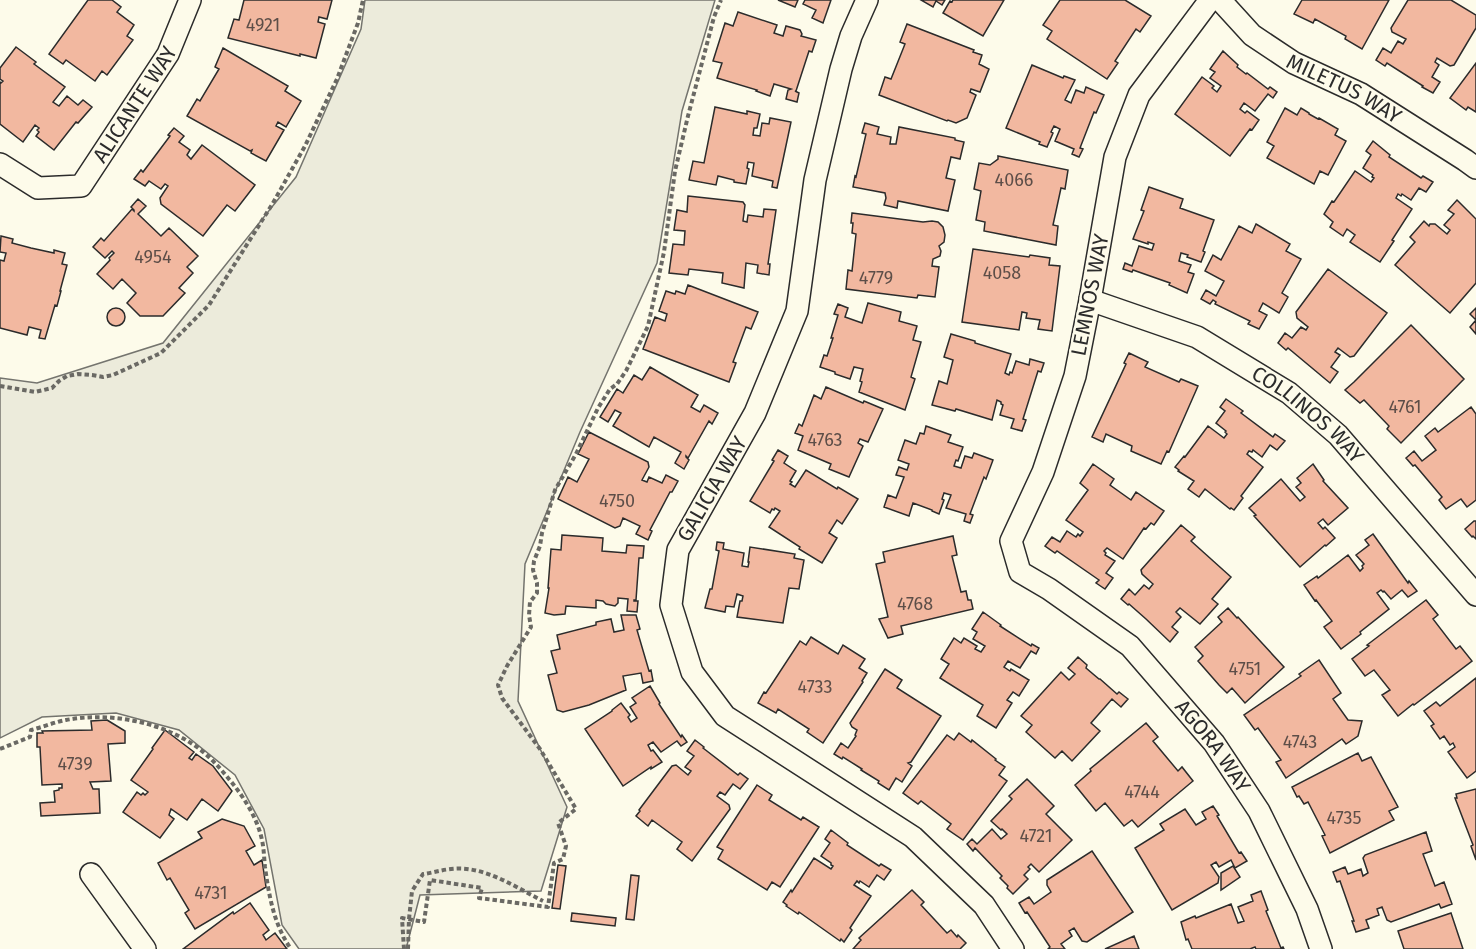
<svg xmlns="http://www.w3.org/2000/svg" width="1476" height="949" font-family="'Fira Sans',sans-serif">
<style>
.green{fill:#ecebdb;stroke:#74746e;stroke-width:1.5}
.building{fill:#f2b8a0;stroke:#2b2b2b;stroke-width:1.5}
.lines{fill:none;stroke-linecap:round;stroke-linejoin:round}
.minor-casing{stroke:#2b2b2b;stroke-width:24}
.path{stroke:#6a6964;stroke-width:4;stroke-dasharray:4.5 3;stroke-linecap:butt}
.minor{stroke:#fdfbea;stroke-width:21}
.labels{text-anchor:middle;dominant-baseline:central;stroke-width:4.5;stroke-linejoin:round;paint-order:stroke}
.number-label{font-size:18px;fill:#5d4e48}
.street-label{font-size:21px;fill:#2b2b2b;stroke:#fdfbea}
</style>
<rect width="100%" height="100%" fill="#fdfbea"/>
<path class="green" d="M365,0H715L682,111L657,263L580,432L525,564L518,701L567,807L541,891L420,895L406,949H299L282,925L264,829L235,775L179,730L116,713L42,717L0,738V378L37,383L163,343L296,177L361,29Z"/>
<path class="building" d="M88,0H112L121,7L117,12L134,25L127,36L133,40L107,75L102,71L95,81L66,60L63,64L49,54Z
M244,0H332L327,19L319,17L318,22L325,24L316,58L300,54V56L228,38L234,19L239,20Z
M778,0H798L795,7Z
M805,0H831L823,23L812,18L816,10L803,4Z
M921,0H945L942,5L936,1L933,7Z
M953,0H1004L983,36L943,13L950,1L952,2Z
M1060,0H1125L1151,16L1140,32L1136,29L1115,61L1118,63L1107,79L1047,39L1052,31L1043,25Z
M1302,0H1389L1362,49L1345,39L1346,36L1315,19L1313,23L1294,14Z
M1408,0H1451L1476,15V28L1454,65L1450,66L1437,58L1435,62L1439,65L1432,77L1440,82L1433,93L1422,87L1423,86L1387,63L1385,66L1376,60L1383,48L1391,53L1398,41L1403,44L1406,39L1392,32L1391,28Z
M738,12L777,25L774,33L783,36L786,26L800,30L802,34L801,36L816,40L812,52L809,51L796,91H795L799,93L797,102L786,99L788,90L791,89L774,84L770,96L756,91L757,90L717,78L722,63L713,61L725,23L733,26Z
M907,24L974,50L973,52L982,55L979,64L989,69L980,92L971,89L970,92L976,95L967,118L956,123L948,120L947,121L879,95L885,77L891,79L905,44L900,42Z
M16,47L36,62L34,64L65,87L53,102L59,106L67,96L78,105L83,100L92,107L78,123L76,122L54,150L36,136L39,132L37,130L39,128L35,125L23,142L0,124V82L1,83L3,81L0,79V68Z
M223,48L288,86L285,91L301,101L286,127L278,122L276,126L284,130L266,161L251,153L252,150L250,151L187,116L197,99L200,101L219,69L215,67Z
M1223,51L1238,65L1237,67L1246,74L1247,73L1268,89L1270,87L1277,92L1273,98L1268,94L1255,111L1244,103L1240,109L1245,113L1247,111L1259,120L1252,130L1250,129L1230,156L1175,114L1202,77L1214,86L1212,88L1217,92L1221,86L1210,78L1215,72L1210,69Z
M1476,63V112L1468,107L1466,110L1450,98Z
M1032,65L1063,78L1064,76L1075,80L1065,100L1071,103L1076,90L1084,93L1086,87L1104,95L1096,113L1094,112L1080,148L1083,149L1079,157L1072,154L1074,149L1055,141L1060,129L1054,126L1051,132L1053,133L1047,147L1039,144L1040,142L1006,128Z
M715,107L747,114V111L760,114L757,128H754L753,135L760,136L762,123L769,124L770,118L791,122L777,188L772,187L773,181L752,176L754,163L748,162L747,168L749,169L746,184L734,182V180L718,176L716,185L689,180L693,161L704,163Z
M1285,108L1297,115L1301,108L1309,113V114L1318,119L1319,118L1338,129L1335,135L1346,141L1328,175L1320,171L1314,184L1267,158L1274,146L1267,142Z
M865,123L879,127L877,134L891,137L890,144H896L899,127L955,138V140L964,142L960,159L951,157L946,178L955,180L948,211L898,201L897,208L884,205L886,198L885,193L853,187L855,176L856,177L866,134L862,133Z
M174,128L184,136L179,142L190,150L187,155L191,159L202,145L255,185L235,211L227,205L203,236L161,204L160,198L168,186L165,184L161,189L149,181L145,186L134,179L141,170L143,172L170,136L168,135Z
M1373,141L1390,155L1389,157L1421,178L1423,176L1433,182L1426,192L1419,188L1411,200L1402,194L1401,196L1398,194L1396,198L1412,209L1392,240L1394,241L1380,262L1350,242L1355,235L1347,229L1343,236L1330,227L1333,222L1324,214L1332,201L1334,202L1355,171L1371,182L1374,178L1372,177L1373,175L1363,168L1371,155L1366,151Z
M998,156L1068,170L1065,189L1061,188L1053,225L1058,226L1056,245L984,231L985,222L976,220L981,191L974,189L979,163L990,165L998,159Z
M1149,187L1183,199L1180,208L1214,220L1203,251L1205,252L1201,262L1187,257L1188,255L1181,253L1179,261L1191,265L1188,272L1194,274L1187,293L1169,285L1170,283L1133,270L1132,272L1123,269L1125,263L1132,266L1139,246L1152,250L1154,244L1148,242V244L1133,239L1144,211L1141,210Z
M688,196L743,202L745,205L743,221L747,222L748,215L763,217L764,209L776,210L768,264H770L769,275L757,273L758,265L746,263L744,288L722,283L723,273L689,269L688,275L669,273L673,244L684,245L685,231L674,230L677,210L687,212Z
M138,199L146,206L138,214L161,236L169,228L198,256L187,267L193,273L179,288L185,293L163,316H140L127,303L136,293L122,279L113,289L97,274L110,260L109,258L114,253L112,251L105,258L93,247L101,238L104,241L132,209L134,211V210L131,207Z
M1457,200L1476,219V283L1450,313L1395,265L1415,242L1410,237L1424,221L1429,226L1430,224H1435L1447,234L1450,230L1444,225L1454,214L1448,210Z
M852,213L923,222L932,221L938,222L943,227L945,235L944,242L939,246L941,251L940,256L933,259L932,266L939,267L935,297L918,295L917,298L846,289L848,270L852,271L856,234L852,233L853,223H851Z
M1256,224L1290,244L1286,251L1301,259L1282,293L1288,297L1279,313L1263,303L1259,311L1267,315L1259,329L1248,324L1250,321L1215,304L1216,302L1213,300L1210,304L1201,299L1206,290L1216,296L1224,281L1205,271L1213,255L1221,260L1239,226L1252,233Z
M1,236L13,239L12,243L31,248L54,253V250L65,253L62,264L67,265L60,291H61L57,306L55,305L45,339L39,338L41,330L29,327L27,335L0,328V260L4,261L6,253L0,252Z
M973,249L1029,257L1030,255L1050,258L1049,265L1060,266L1052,331L1038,329L1040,320L1026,318L1027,313L1022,312L1019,330L962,322Z
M1328,269L1387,313L1354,356L1350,357L1338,348L1335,352L1340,355L1331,367L1338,372L1330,383L1288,348L1286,350L1278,343L1285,333L1292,338L1301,327L1306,330L1308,327L1297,318L1296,312Z
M688,285L758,312L751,329L746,327L733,362L736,363L729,382L643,349L655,317L665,321L667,314L659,311L666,291L675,294L676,291L685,294Z
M868,303L901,312L899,321L917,326L913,340L921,342L911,377L915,379L905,410L859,392L862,382L860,381L863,369L854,367L850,379L835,374V372L820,367L824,355L827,356L833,338H831L838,315L834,314L838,304L848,308L845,317L862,323Z
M107 317a9 9 0 1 1 18 0a9 9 0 1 1-18 0Z
M1476,308V334L1470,327L1476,320L1470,314Z
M1411,325L1464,379L1401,443L1387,429L1389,426L1364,400L1360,403L1345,390L1354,382Z
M951,334L975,341V343L1011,354L1005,373L1009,375L1010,372L1012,373L1016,361L1029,365L1030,359L1044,363L1041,372L1038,371L1023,419L1026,420L1022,431L1011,428L1014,419L1000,415L1003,405L1001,404V402L997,400L992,420L956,409L955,411L932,405L939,381L947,384L953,360L944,357Z
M1129,353L1148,362L1145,367L1179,382L1181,379L1198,386L1169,452L1167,451L1161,464L1131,451L1132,446L1106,434L1103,442L1092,437L1126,364L1124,363Z
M650,367L698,395L691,407L700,412L704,405L718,413L712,424L709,421L688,458L686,456V457L689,460L684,469L675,463L681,452L654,437L649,447L613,426L621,413L615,410L608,422L600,417L617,389L623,393L634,375L642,380Z
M826,387L863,403L864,401L883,409L868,442L860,439L858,443L863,446L849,477L829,469L831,464L798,450L803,436L795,433L799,424L802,426L814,395L821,399Z
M1226,399L1243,411L1241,413L1273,437L1275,434L1285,441L1277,450L1270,445L1262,457L1253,450L1252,452L1249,451L1247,454L1263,467L1241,496L1243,498L1234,510L1231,508L1230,509L1205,489L1199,497L1188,489L1194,481L1178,471L1179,470L1175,467L1184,456L1185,457L1208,426L1224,438L1227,434L1225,432L1226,431L1216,423L1225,411L1220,407Z
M1471,407L1476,414V500L1467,507L1461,499L1446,509L1439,500L1442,497L1415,465L1413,466L1406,458L1414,451L1422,461L1436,450L1425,436L1435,428L1438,432Z
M926,426L951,435L948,442L963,447L958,461L956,460L954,466L961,468L965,456L972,458L974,453L993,460L986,479L984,477L970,514L973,515L970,523L964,521L966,514L946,508L951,495L944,493L942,499L944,500L939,514L932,511V510L913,503L909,516L884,507L888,495L896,498L904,477L896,475L899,467L907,470L909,464L898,460L905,440L916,444L920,433L924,434Z
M589,432L648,462L649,467L642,480L647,482L649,477L662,483L666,475L678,481L672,492H670L650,530L652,531L648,540L636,534L640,526L623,518L620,526L615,528L558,499L568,477L577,482L589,459L578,454Z
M778,450L788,456L784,463L796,471L790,481L792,482L790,484L795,487L806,470L837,489L838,487L858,499L842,524L837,520L829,533L837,538L822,563L799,549L800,547L769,527L780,511L775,508L774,510L772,509L770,513L750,501L774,461L772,460Z
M1093,464L1114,479L1110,485L1131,500L1136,492L1164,511L1154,525L1151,523L1146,529L1144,528L1123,559L1107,548L1104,551L1106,553L1105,555L1115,561L1106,573L1113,578L1105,589L1096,583L1099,580L1057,551L1055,553L1045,546L1052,537L1060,542L1067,531L1076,537L1078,534L1080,536L1083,532L1066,520L1088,490L1080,483Z
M1313,464L1324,480L1323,481L1348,508L1328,525L1323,519L1318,523L1323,529L1325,527L1335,538L1326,546L1325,545L1300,567L1254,516L1256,515L1249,508L1281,479L1300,501L1305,497L1296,487L1301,483L1297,478Z
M1474,521H1476V539L1473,536L1472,537L1465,529Z
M1181,525L1195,537L1191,541L1231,577L1212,599L1218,604L1200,624L1180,608L1176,612L1181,617L1172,627L1178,632L1170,642L1146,619L1129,604L1128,605L1121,599L1129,589L1135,595L1144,585L1149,589L1153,584L1142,574L1141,570Z
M1373,534L1408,583L1409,581L1417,591L1408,597L1402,590L1391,599L1384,591L1383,592L1381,590L1377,593L1389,609L1360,632L1361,634L1341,649L1324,627L1332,621L1316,600L1315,601L1304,585L1317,576L1318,578L1348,555L1360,571L1363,568L1362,566L1364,564L1356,555L1369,545L1365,540Z
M562,535L603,538L602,551L626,553L627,545L644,546L643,558H639L636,600H634V601H638L637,612L627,611L628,599L618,598V603L615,606L606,604L603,601L596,600V608L566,606L565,614L554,615L545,613L549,588H548L551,549L561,550Z
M953,536L957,555L952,556L961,592L966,591L968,600H971L973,609L901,626L903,634L888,638L879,619L888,617L876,564L885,562L883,552Z
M717,542L724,543L723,549L744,553L742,566L748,567L749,562H748L750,547L795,554L794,558L804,560L799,589L789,588L783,623L737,617L740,601H742L743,596L737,594L734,607L726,606L725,612L705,608L710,589H712L719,551L716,550Z
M1426,600L1438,615L1433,619L1456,649L1460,646L1472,661L1414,705L1413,704L1398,716L1382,695L1390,690L1374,670L1365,676L1352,659L1369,646L1367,645Z
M1228,608L1237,618L1238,617L1284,667L1245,703L1232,688L1227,693L1219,685L1198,661L1203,656L1195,647L1222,622L1218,617Z
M983,612L1001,625L1000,626L1031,646L1032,644L1039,648L1036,654L1031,651L1020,668L1008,661L1004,667L1010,671L1011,669L1029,680L1019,696L1013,692L1007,700L1012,703L996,728L977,716L983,705L940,678L949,664L941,659L954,638L961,643L964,638L977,646L975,649L981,652L985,646L973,639L977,632L972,629Z
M621,615H636L640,629L637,630L649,671L651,670L653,681L643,683L641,673L623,676L626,690L589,705L563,712L557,710L548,675L557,673L551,651L560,649L557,635L596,625V622L611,619L614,632L624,630Z
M811,637L838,654L843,645L865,659L859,668L867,673L862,681L863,682L823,743L807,732L809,729L778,709L776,713L758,703L764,692L766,693L800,641L806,645Z
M1078,657L1087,665L1086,668L1099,679H1100L1117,694L1119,692L1128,699L1121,707L1112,699L1091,723L1100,731L1072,761L1062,751L1055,758L1026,732L1032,725L1021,716L1061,672L1069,680L1075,674L1068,668Z
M1319,660L1341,693L1333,699L1348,720L1362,721L1358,736L1346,744L1342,739L1286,778L1276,762L1281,760L1258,728L1255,730L1244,715L1301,676L1299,674Z
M885,669L902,680L897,688L941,716L911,762L908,763L912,766L902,782L896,778L889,790L878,783L879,781L861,770L862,769L843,757L842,759L834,754L841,743L848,748L856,736L855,735L857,730L852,727L850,723Z
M1476,678V771L1467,778L1448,752L1455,747L1453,743L1450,745L1444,736L1440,739L1431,726L1434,724L1424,711L1436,702L1440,706Z
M650,686L660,703L659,704L681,737L682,735L687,742L681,746L677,741L661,752L653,742L648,745L651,751L653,750L662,762L651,769V767L623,786L585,729L612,711V710L621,703L630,715L628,717L631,722L637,718L630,707L636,703L632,698Z
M107,720L125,731V743L108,744L111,781L90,782L93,789H99L100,813L41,816L40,803L55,802L54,791L59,790V788H62V784L42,785L40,747H37V733H43L42,731L92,730L91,721Z
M1146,723L1158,737L1153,741L1178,771L1182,767L1193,781L1138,827L1132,820L1124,826L1105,803L1096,811L1075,785L1091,771L1090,769Z
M165,730L194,752L189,758L192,760L196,754L213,766L232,791L218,811L202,799L187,820L171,809L169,815L174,819L160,838L123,812L137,792L141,795L143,793L145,795L148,792L131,780L153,749L152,748Z
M959,733L971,742L972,740L996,759L995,760L1005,767L999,775L1007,781L963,840L947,829L951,824L921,801L918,804L903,793L947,735L954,740Z
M695,740L704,747L703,748L738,775L740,773L748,779L740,789L733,784L725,795L720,792L717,796L729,805L730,809L692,861L677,849L682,842L678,839L652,820L648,826L636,816L640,811L639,810L672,766L676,765L688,775L691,771L685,767L694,756L687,751Z
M1358,753L1362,761L1371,757L1398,807L1389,811L1394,820L1330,853L1322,836L1325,835L1308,802L1304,804L1299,796L1297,797L1292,787Z
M1027,779L1054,806L1046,814L1072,840L1039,872L1031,864L1028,867L1030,869L1024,875L1028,879L1013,894L1007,888L1008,886L1000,878L1002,876L975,848L973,851L967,844L972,839L977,844L992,829L1001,839L1007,834L1002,829L1001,830L991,821L1012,799L1009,796Z
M757,785L772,795L769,800L801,820L803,817L819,827L780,887L772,882L767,890L718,859L723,850L717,847Z
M1476,789V860L1471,846L1473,845L1455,798H1457L1456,794Z
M1213,806L1219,815L1217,816L1239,853L1241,852L1247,861L1235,868L1231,860L1219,867L1216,862L1211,865L1219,877L1218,883L1172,910L1135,848L1164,830L1160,824L1185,809L1196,825L1206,819L1202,812Z
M222,819L244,826L255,846L246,851L254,865L262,860L266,887L195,929L185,913L189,910L170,878L167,880L158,863L202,838L198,832Z
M831,830L848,843L847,845L879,866L881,864L891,870L884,880L877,875L869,887L860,881L859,883L857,881L854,885L871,896L850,928L852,930L844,942L841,939L840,941L799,912L798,914L786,906L787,905L783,902L791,890L792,892L814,858L831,869L833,866L831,865V863L821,856L830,843L825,839Z
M1426,832L1432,851L1423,854L1435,886L1444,882L1452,904L1441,908L1439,904L1391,922L1387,920L1382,907L1377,909L1379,915L1366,920L1369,928L1356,932L1352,921H1354L1340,881L1337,882L1333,872L1345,867L1348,874L1361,869L1363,876L1368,873L1363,858L1365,855Z
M1092,851L1133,912L1087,942L1082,941L1074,928L1069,931L1072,936L1061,944L1065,949H1048L1050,947L1027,912L1025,913L1019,903L1029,897L1034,904L1051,892L1047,885V880Z
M558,865L566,866L560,909L552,908Z
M1233,866L1240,877L1221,890V873Z
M631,875L639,876L634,920L626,919Z
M912,890L924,902L921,905L947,933L951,930L957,937L958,935L966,943L960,949H853L861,940L859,938Z
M1261,891L1268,910L1266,911L1281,948L1283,947L1284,949H1256L1255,947L1250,949H1192L1188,939L1186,940L1181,922L1195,916L1196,918L1231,904L1238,923L1244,921L1238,907L1253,901L1251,895Z
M250,903L269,930L263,935L266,940L275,933L287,949H183L233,912L234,914Z
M572,913L616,918L615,926L571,921Z
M1451,913L1463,949H1404L1398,931Z
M1134,936L1139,949H1105Z"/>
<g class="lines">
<defs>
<g id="minor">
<path d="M867,0L851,36L841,69L815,180L797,311L755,413L678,550L671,605L692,672L725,716L913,837L984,905L1013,949"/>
<path id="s1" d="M1210,0L1139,95L1115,157L1090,300L1075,376L1043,472L1011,541L1020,572L1049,589L1130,646L1214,743L1259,811L1307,909L1321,949"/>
<path id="s2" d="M1220,0L1252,35L1294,63L1361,94L1465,160L1476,168"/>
<path id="s3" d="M0,164L38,188L81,186L168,54L190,0"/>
<path id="s4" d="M1090,300L1197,337L1289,393L1338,435L1476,595"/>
<path d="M91,874L145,949"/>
</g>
</defs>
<use href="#minor" class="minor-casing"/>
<path class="path" d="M0,386L35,392L52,388L59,381L67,376L78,374L92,375L103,377L113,375L161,353L209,305L273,203L305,146L337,79L358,23L363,0
M0,749L30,737L31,730C43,727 55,722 66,720C109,712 158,721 194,745C209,755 221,769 233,784C245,799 258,820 262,840C264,849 264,858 265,867C269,896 274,925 291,949
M404,949L402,918L424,922L430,880L482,888L479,898L548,907L554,863L563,859L566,846L558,823L576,809L540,749L502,698L498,685L507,666L531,627L529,615L530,602L537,593V583L533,570L534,561L540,546L542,533L555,490L576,454L598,408L610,389L617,384L626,371L648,326L664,252L675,171L688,116L714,17L721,0
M408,949L409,919L412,891L423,874C432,873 441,870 451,869C484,865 515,887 543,901"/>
<use href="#minor" class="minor"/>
</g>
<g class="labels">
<g class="number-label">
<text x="263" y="25">4921</text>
<text x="1014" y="180">4066</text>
<text x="153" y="257">4954</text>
<text x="1002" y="273">4058</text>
<text x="876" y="278">4779</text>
<text x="1405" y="407">4761</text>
<text x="825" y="440">4763</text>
<text x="617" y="501">4750</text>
<text x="915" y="604">4768</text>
<text x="1245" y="669">4751</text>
<text x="815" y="687">4733</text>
<text x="1300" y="742">4743</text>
<text x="75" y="764">4739</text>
<text x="1142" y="792">4744</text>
<text x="1344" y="818">4735</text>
<text x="1036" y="836">4721</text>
<text x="211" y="893">4731</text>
</g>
<g class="street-label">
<text stroke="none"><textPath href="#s2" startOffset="154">MILETUS WAY</textPath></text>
<text stroke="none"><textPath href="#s3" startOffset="186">ALICANTE WAY</textPath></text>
<text transform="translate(1090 295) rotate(-79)">LEMNOS WAY</text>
<text stroke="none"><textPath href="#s4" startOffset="249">COLLINOS WAY</textPath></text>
<text transform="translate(712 489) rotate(-60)">GALICIA WAY</text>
<text stroke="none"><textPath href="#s1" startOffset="880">AGORA WAY</textPath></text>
</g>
</g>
</svg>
